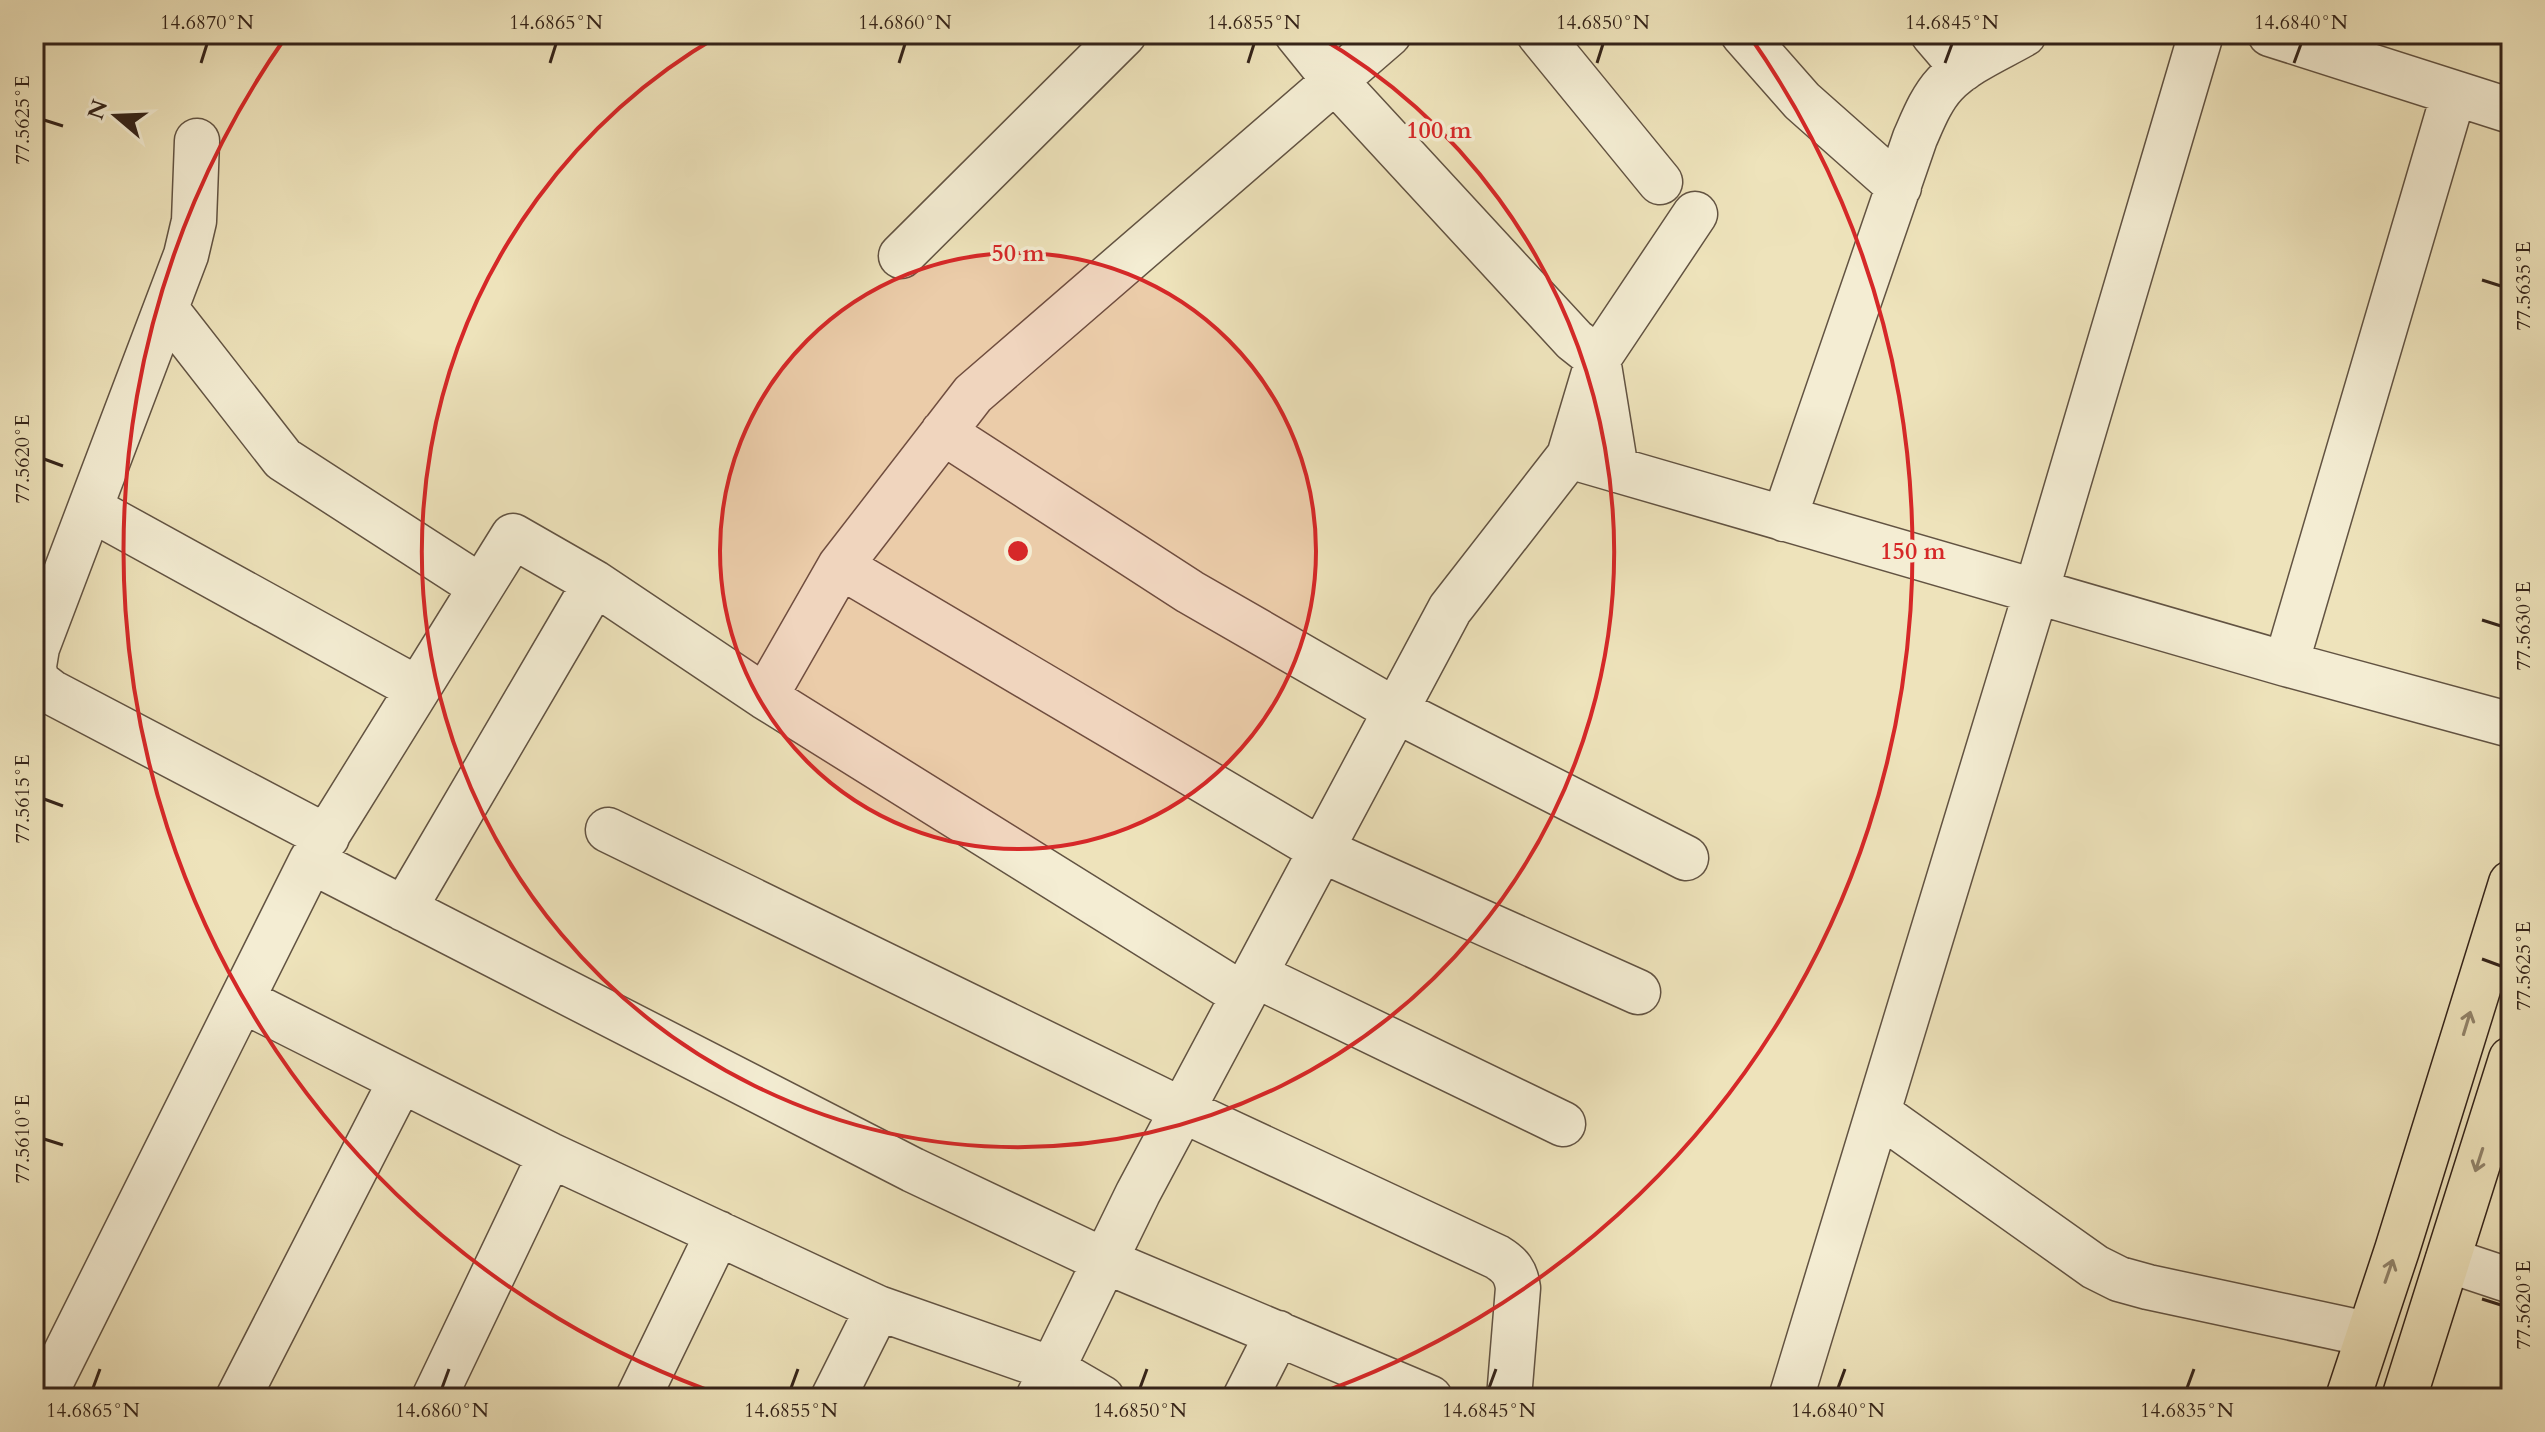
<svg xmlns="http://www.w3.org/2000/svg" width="2545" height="1432" font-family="Cardo,serif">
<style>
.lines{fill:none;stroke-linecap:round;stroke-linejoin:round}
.minor-casing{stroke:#625342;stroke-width:47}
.highway-casing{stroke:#342319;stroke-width:47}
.minor{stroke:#f4edd3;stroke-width:44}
.highway{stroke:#eee3bb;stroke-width:44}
.oneway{stroke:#91836a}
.ticks{fill:none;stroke:#342319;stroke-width:3}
.ring{fill:none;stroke:#d62828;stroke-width:4}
.centre{fill:#d62828;stroke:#f4edd3;stroke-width:4}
.ring-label{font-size:24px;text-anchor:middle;font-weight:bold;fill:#d62828;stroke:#f4edd3;stroke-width:7;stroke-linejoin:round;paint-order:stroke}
.neatline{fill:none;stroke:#342319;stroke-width:3}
.ticks-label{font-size:20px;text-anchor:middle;fill:#342319}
</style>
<rect width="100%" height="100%" fill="#eee3bb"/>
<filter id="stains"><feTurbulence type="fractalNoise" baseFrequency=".0025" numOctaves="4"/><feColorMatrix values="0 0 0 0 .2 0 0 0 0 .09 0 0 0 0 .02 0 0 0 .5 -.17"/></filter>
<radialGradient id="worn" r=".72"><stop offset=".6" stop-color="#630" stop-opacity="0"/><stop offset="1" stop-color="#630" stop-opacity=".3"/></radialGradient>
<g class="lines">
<defs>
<path id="minor" d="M1297,34L1335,81L1574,340L1598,359L1616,470
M1539,34L1660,182
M1743,34L1802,101L1899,187
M1933,34L1963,69
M2270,34L2511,111
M901,256L1124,34
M166,309L283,459L481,587
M943,432L1190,592L1395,710L1686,858
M1569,456L1598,359L1695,214
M91,509L418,689
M1784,519L1915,138C1923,120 1931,99 1945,84C1966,62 1998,49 2024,34
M840,566L1321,850L1638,992
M2286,664L2454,93
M34,666L37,648L186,255L194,221L197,141
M34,670L38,682L51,692L327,837
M765,697L840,566L973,394L1389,34
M608,830L1182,1110L1497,1257C1510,1265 1516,1272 1518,1288L1509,1398
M311,861L913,1170L1105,1261L1430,1398
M404,909L595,583
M1255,975L1563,1124
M242,1000L550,1155L878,1308L1052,1369L1102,1398
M1878,1113L2095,1267L2119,1279L2148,1287L2367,1334
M2448,1260L2511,1281
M43,1398L311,861L513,536L595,583L765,697L1243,995
M238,1398L401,1080
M434,1398L550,1155
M638,1398L718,1233
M833,1398L878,1308
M1038,1398L1138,1193L1450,609L1569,456L2286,664L2511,725
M1245,1398L1278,1333
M1791,1398L2036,592L2201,34"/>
<path id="highway" d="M2348,1398L2397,1250L2511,883
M2404,1398L2511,1059"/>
</defs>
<use href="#minor" class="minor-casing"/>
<use href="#highway" class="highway-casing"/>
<use href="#minor" class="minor"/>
<use href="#highway" class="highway"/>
</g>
<defs><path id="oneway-shaft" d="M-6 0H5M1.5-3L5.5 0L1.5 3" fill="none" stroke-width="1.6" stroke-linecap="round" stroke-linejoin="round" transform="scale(2)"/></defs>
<g class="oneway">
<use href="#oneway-shaft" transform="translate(2467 1023) rotate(-73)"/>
<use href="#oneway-shaft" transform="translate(2479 1160) rotate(108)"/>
<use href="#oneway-shaft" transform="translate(2389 1271) rotate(-71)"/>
</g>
<path class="ticks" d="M201,63L207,44M550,63L556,44M899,63L905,44M1248,63L1254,44M1597,63L1603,44M1945,63L1952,44M2294,63L2301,44M44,120L63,126M2482,280L2501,286M44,459L63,466M2482,620L2501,626M44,799L63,806M2482,959L2501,966M44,1139L63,1145M2482,1299L2501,1305M93,1388L100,1369M442,1388L449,1369M791,1388L798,1369M1140,1388L1147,1369M1489,1388L1496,1369M1838,1388L1845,1369M2187,1388L2194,1369"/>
<circle cx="1018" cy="551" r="298" fill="#d62828" fill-opacity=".12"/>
<g class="ring">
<circle cx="1018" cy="551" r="298"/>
<path d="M1316 35A596 596 0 1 1 720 35"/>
<path d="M727 1397A895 895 0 0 1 285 38M1751 38A895 895 0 0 1 1309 1397"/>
</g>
<circle cx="1018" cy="551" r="12" class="centre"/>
<g class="ring-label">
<text x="1439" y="138">100 m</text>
<text x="1018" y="261">50 m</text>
<text x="1913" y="559">150 m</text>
</g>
<rect width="2545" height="1432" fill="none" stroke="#eee3bb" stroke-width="88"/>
<g transform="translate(116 116) rotate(289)" stroke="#f4edd3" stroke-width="6" paint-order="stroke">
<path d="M0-6L14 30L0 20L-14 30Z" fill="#342319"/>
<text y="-12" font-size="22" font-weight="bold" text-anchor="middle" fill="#342319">N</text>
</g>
<rect x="44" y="44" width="2457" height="1344" class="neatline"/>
<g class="ticks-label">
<text x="207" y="29">14.6870°N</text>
<text x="556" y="29">14.6865°N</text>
<text x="905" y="29">14.6860°N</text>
<text x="1254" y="29">14.6855°N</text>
<text x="1603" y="29">14.6850°N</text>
<text x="1952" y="29">14.6845°N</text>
<text x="2301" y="29">14.6840°N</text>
<text transform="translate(22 120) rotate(-90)" y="7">77.5625°E</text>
<text transform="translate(2523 286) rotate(-90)" y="7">77.5635°E</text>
<text transform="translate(22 459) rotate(-90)" y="7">77.5620°E</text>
<text transform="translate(2523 626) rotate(-90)" y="7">77.5630°E</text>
<text transform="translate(22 799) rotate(-90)" y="7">77.5615°E</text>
<text transform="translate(2523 966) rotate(-90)" y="7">77.5625°E</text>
<text transform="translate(22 1139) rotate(-90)" y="7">77.5610°E</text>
<text transform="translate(2523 1305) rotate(-90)" y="7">77.5620°E</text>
<text x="93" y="1417">14.6865°N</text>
<text x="442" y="1417">14.6860°N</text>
<text x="791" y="1417">14.6855°N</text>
<text x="1140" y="1417">14.6850°N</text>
<text x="1489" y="1417">14.6845°N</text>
<text x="1838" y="1417">14.6840°N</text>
<text x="2187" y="1417">14.6835°N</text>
</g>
<rect width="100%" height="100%" filter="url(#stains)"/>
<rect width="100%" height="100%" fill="url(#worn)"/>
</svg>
